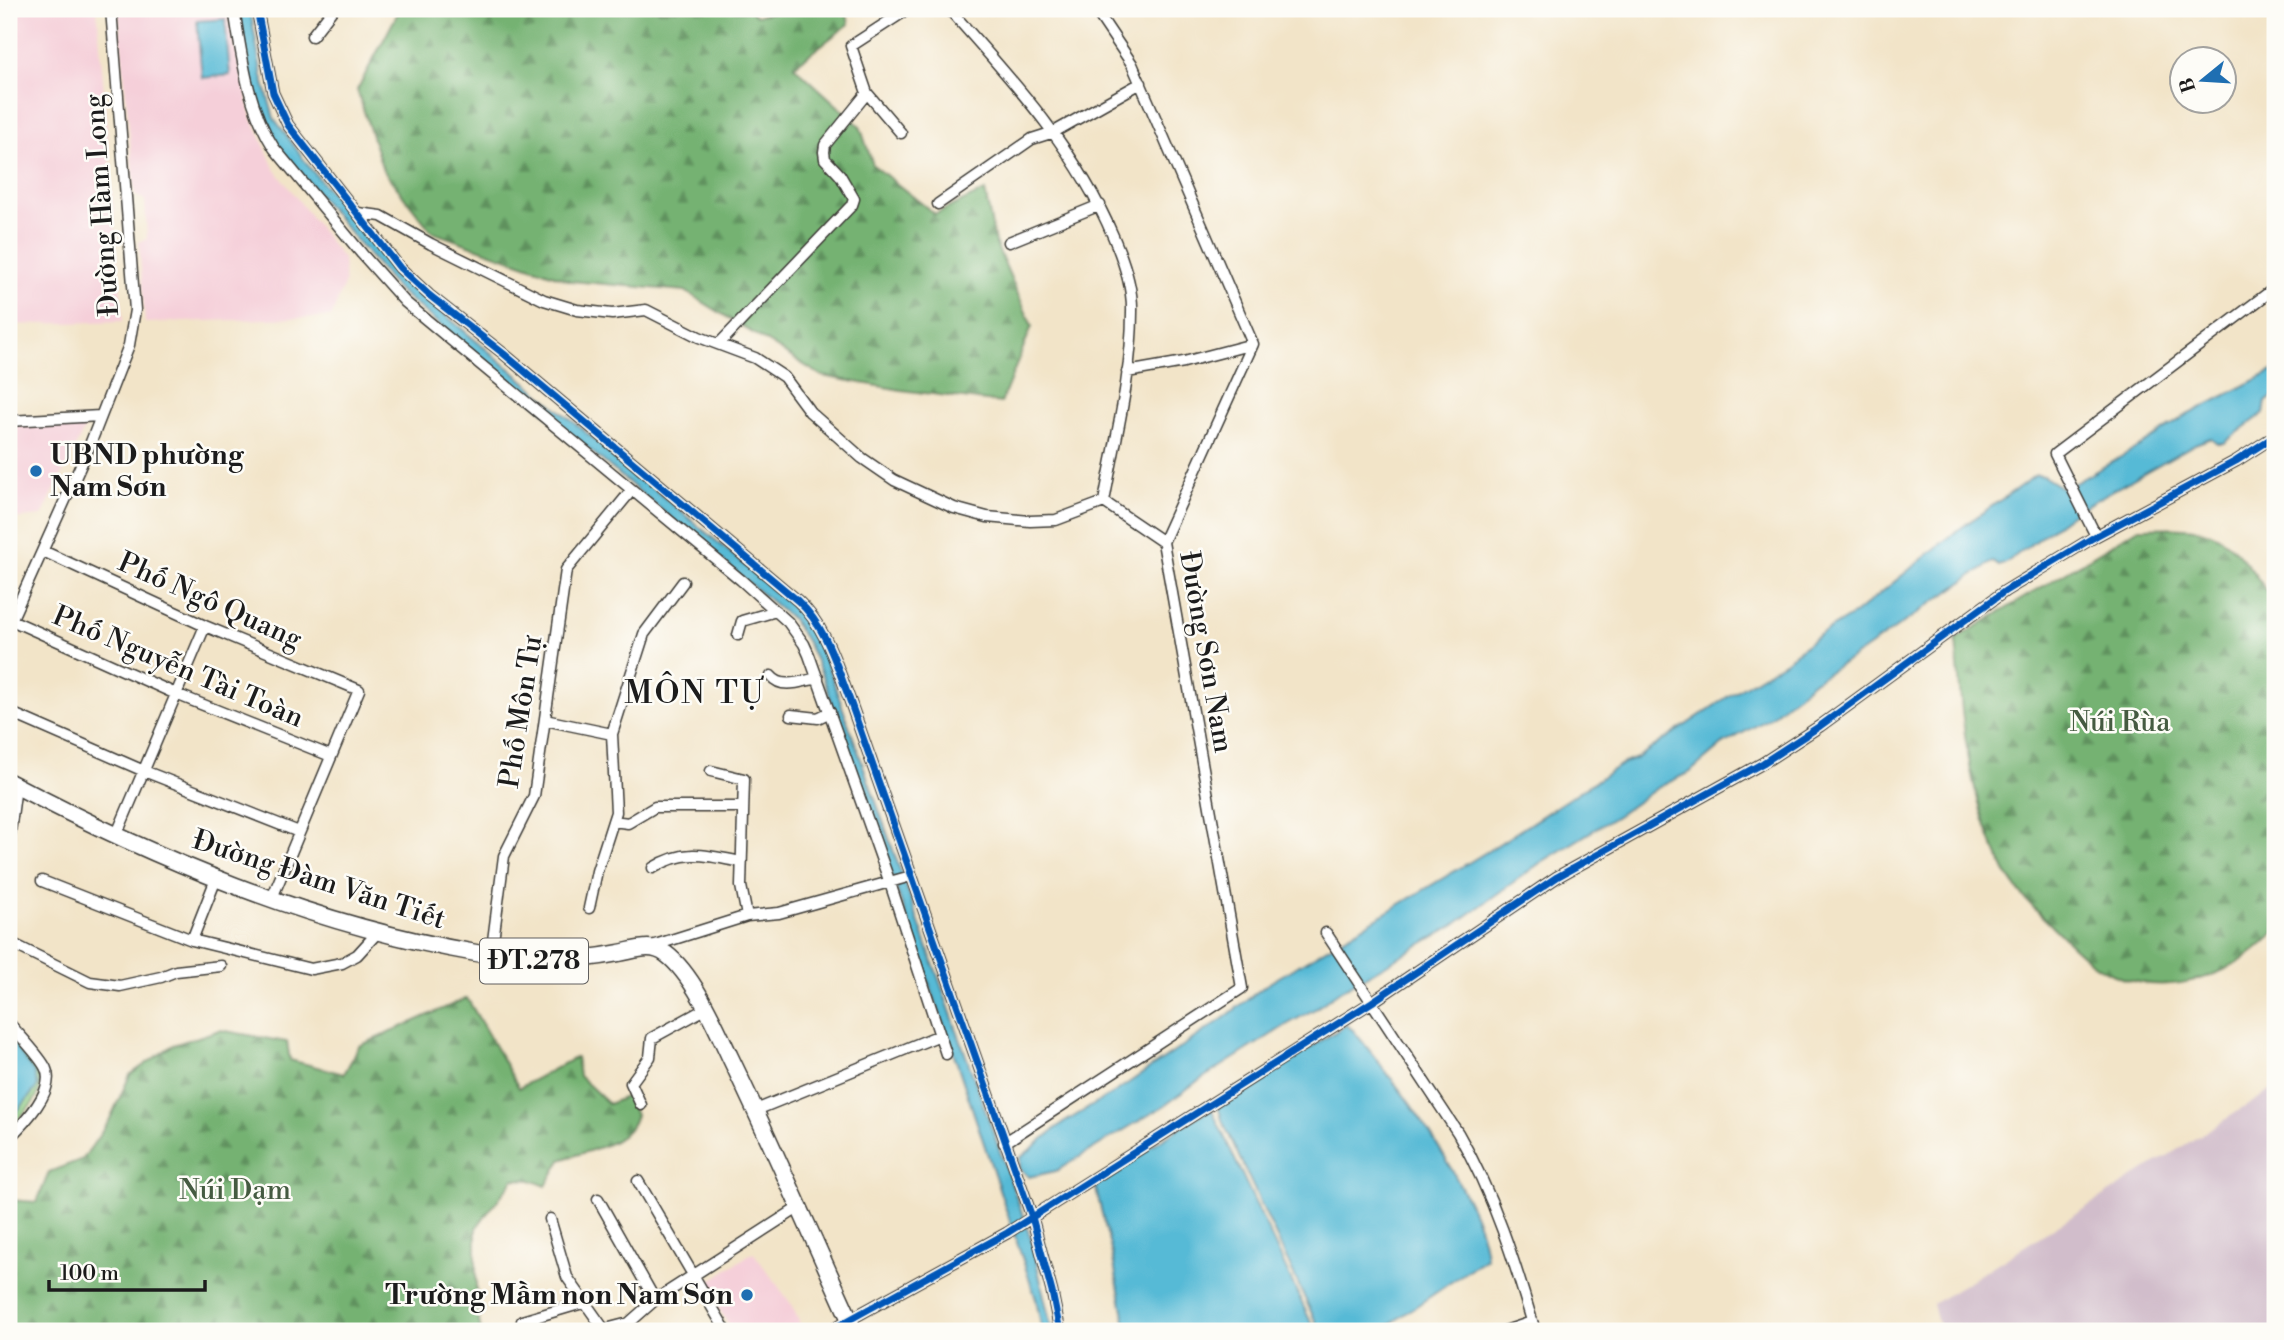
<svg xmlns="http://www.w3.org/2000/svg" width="2284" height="1340" font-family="'Libre Bodoni',serif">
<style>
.built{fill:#f5cfd9}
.industrial{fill:#d1bdcb}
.forest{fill:url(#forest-firs);stroke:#486747;stroke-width:2}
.green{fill:#91d085;stroke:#567650;stroke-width:2}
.water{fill:#57bad6;stroke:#3a6b79;stroke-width:2}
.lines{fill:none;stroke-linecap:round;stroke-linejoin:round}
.minor-casing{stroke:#3c3a36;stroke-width:13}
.primary-casing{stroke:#3c3a36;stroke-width:19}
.minor{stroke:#fff;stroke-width:10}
.primary{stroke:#fff;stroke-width:16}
.cycleway-casing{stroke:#fdfcf7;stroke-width:11}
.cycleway{stroke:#0057b8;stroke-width:7}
.poi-dot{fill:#1f6fb2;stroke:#fdfcf7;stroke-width:2.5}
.labels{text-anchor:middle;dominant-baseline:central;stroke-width:5;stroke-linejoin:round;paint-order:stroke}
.shield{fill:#fdfcf7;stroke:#605f5e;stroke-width:2}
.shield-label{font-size:26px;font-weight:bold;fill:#1c1c1c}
.street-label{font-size:28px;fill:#1c1c1c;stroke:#fdfcf7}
.poi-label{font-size:28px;font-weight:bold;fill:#1c1c1c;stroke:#fdfcf7;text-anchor:start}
.park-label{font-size:28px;fill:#455b41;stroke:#fdfcf7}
.quarter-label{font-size:32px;letter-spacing:2px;fill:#1c1c1c;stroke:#fdfcf7}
</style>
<defs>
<pattern id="forest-firs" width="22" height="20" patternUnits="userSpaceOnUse" patternTransform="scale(1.75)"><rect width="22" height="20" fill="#74b272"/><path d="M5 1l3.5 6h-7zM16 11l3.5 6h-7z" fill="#5e905d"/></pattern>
</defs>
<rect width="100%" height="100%" fill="#fdfcf7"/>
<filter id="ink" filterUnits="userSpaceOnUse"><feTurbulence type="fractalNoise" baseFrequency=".0143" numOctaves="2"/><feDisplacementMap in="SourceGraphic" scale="14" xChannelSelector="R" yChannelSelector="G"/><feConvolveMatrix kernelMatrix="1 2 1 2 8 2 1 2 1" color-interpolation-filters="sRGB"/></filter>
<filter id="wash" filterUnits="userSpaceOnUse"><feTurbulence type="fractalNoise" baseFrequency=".00686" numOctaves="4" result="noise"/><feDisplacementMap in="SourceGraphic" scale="28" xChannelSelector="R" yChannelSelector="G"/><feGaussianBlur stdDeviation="1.57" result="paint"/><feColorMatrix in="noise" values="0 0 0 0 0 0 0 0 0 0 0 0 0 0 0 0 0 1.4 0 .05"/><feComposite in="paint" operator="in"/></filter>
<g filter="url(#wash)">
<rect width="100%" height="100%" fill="#f2e4c8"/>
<path class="built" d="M9,9H97L123,321L9,325Z
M118,9H226L252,118L274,168L343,259L345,282L331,317L145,323L139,242L147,239L145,200L135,195Z
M88,421L42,516L9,519V426Z
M753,1252L792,1305L803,1331H733L704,1285Z"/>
<path class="industrial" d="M2275,1088V1331H1940L1933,1304Z"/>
<path class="forest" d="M400,9H749L756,16L786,9H846L849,24L794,66L860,126L873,165L935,214L985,191L995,242L1032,326L1001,403L901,390L822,376L685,291L571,281L432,232L383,170L357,90Z
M2139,528C2162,528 2199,524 2219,537C2240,550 2261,583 2275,603V932C2235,976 2169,999 2112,974C2088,964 2068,942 2050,924C2030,905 2010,884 1998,857C1967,788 1961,714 1956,639Z
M467,998L519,1088L576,1057L579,1076L609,1104L627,1096L636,1115C627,1147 589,1149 561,1160L546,1186L531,1180L514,1179L476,1228V1306L481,1331H9V1200L37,1202L49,1172L83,1159L109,1121L130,1075L173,1045L220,1030L287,1042L290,1060L344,1074L359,1046Z"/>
<path class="green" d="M9,1030C45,1076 57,1083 9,1128Z"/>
<path class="water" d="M239,9H250L262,76L274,118L310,168L402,279L793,605L805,619L820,644L1031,1239L1052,1331H1042L1036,1299L958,1066L822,674L808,644L792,619L396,288L277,145C253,101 246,58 239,9Z
M225,19L230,75L202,78L197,21Z
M2275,370V395L2266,402L2264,413L2224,443H2217L2211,438L2195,444L2071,514L2006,563L1999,566L1993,562L1983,568L1861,652L1814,681L1768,719L1723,744L1690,772L1657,788L1620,814L1540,863L1454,925L1340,991L1315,1009L1288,1024L1195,1083L1167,1104L1056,1171L1029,1177L1020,1169V1158L1060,1125L1115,1092L1224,1018L1266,985L1488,851L1622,764L1637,758L1733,693L1786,661L1813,639L1856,613L1958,530L2036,475L2043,476L2064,489L2140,446L2185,416Z
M1346,1025L1353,1030C1395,1082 1431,1128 1461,1187C1473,1210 1484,1232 1486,1258L1380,1331H1320L1222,1120L1218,1106Z
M9,1038L34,1072L38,1086L9,1122Z
M1209,1109L1212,1110L1315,1331H1127L1112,1254L1095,1185L1097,1181Z"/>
</g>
<g filter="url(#ink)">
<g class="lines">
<defs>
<path id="minor" d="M234,9C242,57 247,106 274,148L362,254L405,302L741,580L788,622L804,644L809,655L890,883L946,1054
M257,9L273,93L288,125L400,268L429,295L504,354L798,601C826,627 836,664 849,698L1032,1217L1052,1292L1060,1331
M949,9C1011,79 1076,148 1113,236C1123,259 1133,287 1132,312C1132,376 1115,440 1104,502
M312,36L333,9
M901,133L867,93L851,46L908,9
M938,204L1032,139L1054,132L1141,83
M358,213L381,216L431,244L544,300L577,310L612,314L646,310L699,337L755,358L784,377L810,412L862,458L894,480L954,508L987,517L1030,521L1056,520L1104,502
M1009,242L1100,205
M719,344L852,205L854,199L840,175L825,159L824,152L825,145L867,93
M1127,372L1184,362L1253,344
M9,421L100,416
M1104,502L1163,542
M2096,536L2055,454L2275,288
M43,551L205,626L359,690L272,898
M9,619L176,694L331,756
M9,625L89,447L129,345L135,310L111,9
M738,635L742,621L776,611
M771,676C782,690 802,681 818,678
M9,712L144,771L299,832
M791,715L818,718L830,712
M545,720L612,734
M711,771L744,779L741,886L747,916
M613,821L628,823L655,807H743
M116,836L205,626
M9,840L16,786
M653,868C684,848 707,855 741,862
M42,881L192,940L216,879
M589,908L597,871L616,812L612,734L644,634L683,582
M1326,933L1458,1133C1494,1195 1515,1263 1535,1331
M192,940L311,969L342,963L357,955L378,932
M9,942L90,982L120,986L161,977L176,971L221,966
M652,946L747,916L779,913L911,876
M491,956L504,856L534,796L566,570L631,491
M9,1023C18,1034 41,1057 46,1069C56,1091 23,1124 9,1138
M641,1105L631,1083L650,1057L652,1038L707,1008
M756,1110L940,1035
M1004,1143L1242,988L1163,542L1253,344L1132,64L1095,9
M638,1181L726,1331
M598,1199L655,1300
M550,1219L567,1277L603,1328
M522,1321L586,1302
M598,1331L629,1323L655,1300L798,1208
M829,1331L1007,1233L1372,1002L1557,877L1763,763L1820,726L2005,591L2096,536L2236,461L2275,436
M1505,1331L1532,1322"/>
<path id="primary" d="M9,782C155,859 312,925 476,953C525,962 569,963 619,953C636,950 651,943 666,954C693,974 716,1027 730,1057C772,1144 810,1232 850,1320L852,1331"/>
</defs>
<use href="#minor" class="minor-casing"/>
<use href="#primary" class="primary-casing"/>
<use href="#minor" class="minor"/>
<use href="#primary" class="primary"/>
<defs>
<path id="cycleway" d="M257,9L273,93L288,125L400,268L429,295L504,354L798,601C826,627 836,664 849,698L1032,1217L1052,1292L1060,1331
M829,1331L1007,1233L1372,1002L1557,877L1763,763L1820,726L2005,591L2096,536L2236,461L2275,436"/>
</defs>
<use href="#cycleway" class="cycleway-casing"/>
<use href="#cycleway" class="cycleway"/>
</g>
</g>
<g class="poi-dot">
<circle cx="36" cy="471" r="7"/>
<circle cx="747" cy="1295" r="7"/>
</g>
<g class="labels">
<rect class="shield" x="480" y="938.5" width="108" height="45" rx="5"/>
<g class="shield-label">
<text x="534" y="961">ĐT.278</text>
</g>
<g class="street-label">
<text transform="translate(102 205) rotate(-94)">Đường Hàm Long</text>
<text transform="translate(210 601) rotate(24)">Phố Ngô Quang</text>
<text transform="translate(1206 652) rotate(80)">Đường Sơn Nam</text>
<text transform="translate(178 667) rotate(23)">Phố Nguyễn Tài Toàn</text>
<text transform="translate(521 712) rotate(-81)">Phố Môn Tự</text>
<text transform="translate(319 880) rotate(18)">Đường Đàm Văn Tiết</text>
</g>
<g class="poi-label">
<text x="50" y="455">UBND phường<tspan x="50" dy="32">Nam Sơn</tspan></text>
<text x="733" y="1295" text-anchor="end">Trường Mầm non Nam Sơn</text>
</g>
<g class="park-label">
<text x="2120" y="722">Núi Rùa</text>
<text x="235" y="1190">Núi Dạm</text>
</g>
<g class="quarter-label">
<text x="695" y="693">MÔN TỰ</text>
</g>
</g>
<rect width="2284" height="1340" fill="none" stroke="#fdfcf7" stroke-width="35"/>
<g transform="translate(2203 80) rotate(252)"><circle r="33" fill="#fdfcf7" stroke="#a3a29f" stroke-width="2"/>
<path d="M0-5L12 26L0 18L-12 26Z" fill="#1f6fb2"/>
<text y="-10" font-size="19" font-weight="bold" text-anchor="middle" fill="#1c1c1c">B</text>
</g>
<path d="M49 1280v10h156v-10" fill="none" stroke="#1c1c1c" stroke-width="3.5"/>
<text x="60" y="1280" font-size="21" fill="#1c1c1c" stroke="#fdfcf7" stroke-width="5" paint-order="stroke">100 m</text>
</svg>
